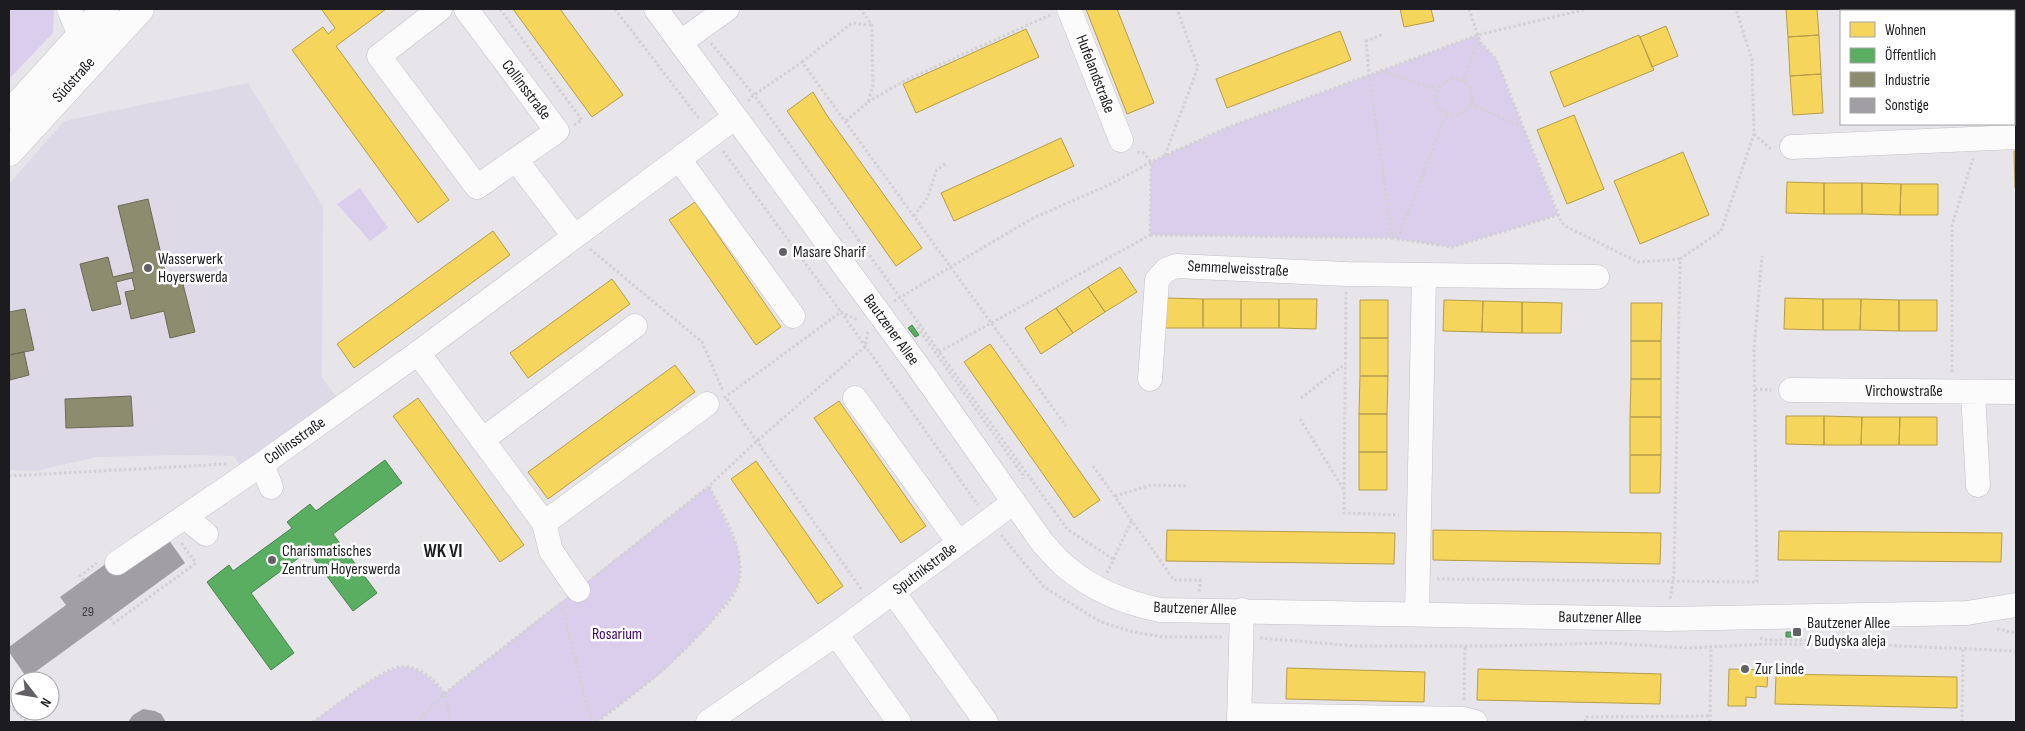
<svg xmlns="http://www.w3.org/2000/svg" width="2025" height="731" font-family="'Sofia Sans Condensed',sans-serif">
<style>
.built{fill:#ded9e6}
.green{fill:#daceec}
.homes{fill:#f6d55c;stroke:#b59d4a}
.public{fill:#5aae61;stroke:#47824d}
.industry{fill:#8c8c6e;stroke:#6a6a56}
.building{fill:#a29fa4}
.lines{fill:none;stroke-linecap:round;stroke-linejoin:round}
.minor-casing{stroke:#c3c0c5;stroke-width:25}
.major-casing{stroke:#c3c0c5;stroke-width:29}
.path{stroke:#d2d1d3;stroke-width:3;stroke-dasharray:2.5 2.5;stroke-linecap:butt}
.minor{stroke:#fbfbfc;stroke-width:24}
.major{stroke:#fbfbfc;stroke-width:28}
.poi-dot{fill:#636166;stroke:#fff;stroke-width:2}
.labels{text-anchor:middle;dominant-baseline:central;stroke-width:5;stroke-linejoin:round;paint-order:stroke}
.number-label{font-size:14px;fill:#3e3c40}
.street-label{font-size:16px;fill:#1c1b1f;stroke:#fff}
.poi-label{font-size:16px;fill:#1c1b1f;stroke:#fff;text-anchor:start}
.park-label{font-size:16px;fill:#3b0567;stroke:#fff}
.quarter-label{font-size:19px;font-weight:bold;fill:#1c1b1f;stroke:#fff}
</style>
<rect width="100%" height="100%" fill="#e7e4ea"/>
<path class="built" d="M248,83L323,207L322,378L343,405L245,474L234,456L182,455L96,457L36,471L9,470V184L64,121Z"/>
<path class="green" d="M9,9H54L53,33L9,79Z
M1478,35L1480,42L1496,59L1558,215L1452,247L1392,238L1150,235L1151,162L1226,128Z
M360,188L388,228L370,241L337,204Z
M709,486L736,544L740,561V576L737,587L724,606L704,630L665,670L597,722H313C332,709 387,663 408,667C424,670 434,683 445,693Z"/>
<path class="homes" d="M323,9H386L336,46L449,200L418,223L292,50L323,27L328,34L335,28L322,10Z
M513,9H560L623,95L592,117Z
M1086,9H1117L1154,103L1127,114Z
M1400,9H1431L1434,21L1404,27Z
M1786,9H1817L1819,35L1788,37Z
M1900,9H1929V11H1900Z
M2011,9H2016V36H2014V11H2011Z
M1666,26L1678,56L1652,67L1640,37Z
M1026,29L1039,57L916,113L903,84Z
M1340,31L1351,60L1227,108L1216,79Z
M1639,35L1654,70L1564,107L1550,72Z
M1819,35L1821,74L1790,76L1788,37Z
M2014,36H2016V73L2014,74Z
M2016,73V111H2014V74Z
M1821,74L1823,113L1793,115L1790,76Z
M813,92L826,114L922,248L896,266L787,111Z
M1574,115L1604,189L1567,204L1537,130Z
M1061,138L1074,166L954,221L941,193Z
M2014,151H2016V188H2015Z
M1683,152L1709,215L1640,244L1614,181Z
M1787,182L1824,183V214L1786,213Z
M1824,183H1862V214H1824Z
M1862,183L1901,184L1900,215L1862,214Z
M1901,184H1938V215H1900Z
M695,202L781,327L756,345L669,220Z
M493,231L510,255L354,368L337,344Z
M1120,267L1137,292L1105,312L1088,287Z
M612,279L630,304L528,378L510,353Z
M1088,287L1105,312L1073,333L1056,308Z
M1165,298L1203,299V328H1165Z
M1785,298L1823,299V330L1784,329Z
M1203,299H1241V328H1203Z
M1241,299H1279V328H1241Z
M1279,299H1317L1316,329L1279,328Z
M1823,299H1861L1860,330H1823Z
M1861,299L1899,300V331L1860,330Z
M1360,300H1388V338H1360Z
M1444,300L1483,301L1482,332L1443,331Z
M1899,300H1937V331H1899Z
M1483,301L1522,302V333L1482,332Z
M1522,302L1562,303L1561,333H1522Z
M1631,303H1662L1661,341H1631Z
M1056,308L1073,333L1041,354L1025,328Z
M1360,338H1388V376H1360Z
M1631,341H1661V379H1631Z
M990,344L1100,500L1074,518L964,362Z
M675,365L695,392L548,499L528,472Z
M1360,376H1388L1387,414H1359Z
M1631,379H1661V417H1630Z
M418,398L524,545L500,562L393,416Z
M839,401L926,526L901,543L814,418Z
M1359,414H1387V452H1359Z
M1786,416H1824V445L1786,444Z
M1824,416L1862,417L1861,445H1824Z
M1630,417H1661V455H1630Z
M1862,417H1900L1899,445H1861Z
M1900,417H1937V445H1899Z
M1359,452H1387V490H1359Z
M1630,455H1661L1660,493H1630Z
M756,461L843,586L818,604L731,479Z
M1167,530L1395,533L1394,564L1166,561Z
M1433,530L1661,533L1660,564L1433,560Z
M1779,531L2002,533L2001,562L1778,560Z
M1287,668L1425,672L1424,702L1286,699Z
M1478,669L1661,674L1660,704L1477,700Z
M1729,669L1768,670L1767,687L1756,686V698L1746,697V706H1728Z
M1776,674L1957,677V708L1775,704Z"/>
<path class="public" d="M912,325L919,335L915,337L908,328Z
M385,460L402,483L333,534L377,593L353,611L308,551L251,593L294,653L271,670L207,582L229,565L233,571L292,528L287,522L310,504L316,511Z
M1786,632H1796V637H1786Z"/>
<path class="industry" d="M148,199L168,284L182,280L195,332L170,338L164,311L131,319L125,292L135,290L132,278L116,282L121,304L92,311L80,264L108,257L113,277L134,272L118,206Z
M25,309L34,350L9,355V312Z
M24,352L29,375L10,380L9,355Z
M131,396L133,426L66,428L65,399Z"/>
<path class="building" d="M164,533L185,563L27,678L9,652V647L66,605L60,597L107,563Z
M143,709L155,711L161,714L166,722H128L133,715Z"/>
<g class="lines">
<defs>
<path id="minor" d="M69,9L80,35L78,52
M440,9L379,56L477,187L557,131L466,9
M656,9L917,365L1042,542C1050,551 1057,560 1066,567C1093,590 1126,603 1160,610L1669,619L1967,613L2016,605
M1069,9L1121,140
M681,42L727,9
M1792,147L2016,137
M679,159L793,316
M516,160L574,236
M418,353L544,523L551,551L578,590
M1150,379L1157,280L1166,270L1176,266L1346,274L1597,277
M1791,390L2016,392
M1973,392L1978,485
M855,398L959,543
M482,440L635,326
M262,464L271,487
M185,517L206,534
M544,523L707,404
M117,563L262,464L418,353L734,118
M893,592L986,722
M1417,614L1424,275
M1239,715L1463,719L1475,722
M708,722L836,634
M899,722L836,634L1014,502
M1239,722L1242,610"/>
<path id="major" d="M9,115L105,9
M9,152L140,9"/>
</defs>
<use href="#minor" class="minor-casing"/>
<use href="#major" class="major-casing"/>
<path class="path" d="M500,9L582,120L574,125
M615,9L700,120
M1469,9L1480,42L1496,59L1561,221L1565,226L1638,262L1680,259L1674,573L1670,600
M711,43L754,95L1067,529L1113,559
M802,62L852,23L872,25
M1380,70L1437,90
M1436 97a18 18 0 1 1 36 0a18 18 0 1 1-36 0Z
M1463,82L1471,58L1480,42
M748,101L754,95L802,62L1066,426
M868,102L904,81L1050,15
M1470,104L1521,126
M846,121L868,102L873,85L872,25L860,9
M1754,134L1772,150
M723,151L841,312L978,505
M1165,155L1198,67L1177,9
M914,216L928,197L936,171L947,162
M1150,235L1392,238L1369,74L1366,41L1384,34
M1392,238L1452,247L1558,215
M1398,239L1446,114
M590,249L702,342L723,391
M1680,259L1721,231L1754,134L1752,60L1736,9
M1346,292L1344,513L1399,515
M894,301L1031,219L1109,185L1151,162L1226,128L1478,35L1587,9
M917,327L1023,475V479
M939,352L1150,235L1151,162L1144,153L1136,152
M1952,372V225L1973,159
M1755,389L1771,390
M724,398L841,312L858,320
M1301,398L1345,364
M727,399L862,590
M1300,419L1344,490
M1093,466L1174,580H1200L1199,592
M9,476L227,464
M1115,496L1151,485L1188,486
M1001,535L1044,587L1101,622L1133,632L1163,637H1222
M1107,573L1132,520
M593,578L709,486L757,441L865,347L868,331
M1437,579L1757,582L1754,349L1762,256
M84,580L80,576L97,563
M561,603L591,722
M110,618L114,623L196,563L181,543
M1997,629L2016,633
M1260,638L1357,646H1488L1608,643L1689,648L1768,644L1878,645L2016,651
M1760,638L1768,640H1819L1826,637
M1464,700L1465,646
M9,706L28,722
M313,722C331,710 382,668 400,667C412,665 426,673 434,681C447,694 450,704 448,722
M416,722L445,693L562,602
M597,722C642,689 679,659 716,616C726,605 740,590 740,574C742,543 722,513 709,486
M1585,722L1586,717L1710,716
M1710,722L1711,647
M1962,722L1963,648"/>
<use href="#minor" class="minor"/>
<use href="#major" class="major"/>
</g>
<g class="poi-dot">
<circle cx="783" cy="252" r="5"/>
<circle cx="148" cy="268" r="5"/>
<circle cx="272" cy="560" r="5"/>
<rect x="1792" y="627" width="10" height="10" rx="2.5"/>
<circle cx="1745" cy="669" r="5"/>
</g>
<g class="labels">
<g class="number-label">
<text x="88" y="611">29</text>
</g>
<g class="street-label">
<text transform="translate(1095 74) rotate(69)">Hufelandstraße</text>
<text transform="translate(74 80) rotate(-48)">Südstraße</text>
<text transform="translate(526 90) rotate(53)">Collinsstraße</text>
<text transform="translate(1238 269) rotate(3)">Semmelweisstraße</text>
<text transform="translate(891 330) rotate(54)">Bautzener Allee</text>
<text x="1904" y="391">Virchowstraße</text>
<text transform="translate(295 441) rotate(-35)">Collinsstraße</text>
<text transform="translate(925 569) rotate(-37)">Sputnikstraße</text>
<text transform="translate(1195 609) rotate(2)">Bautzener Allee</text>
<text transform="translate(1600 618) rotate(1)">Bautzener Allee</text>
</g>
<g class="poi-label">
<text x="793" y="252">Masare Sharif</text>
<text x="158" y="259">Wasserwerk<tspan x="158" dy="18">Hoyerswerda</tspan></text>
<text x="282" y="551">Charismatisches<tspan x="282" dy="18">Zentrum Hoyerswerda</tspan></text>
<text x="1807" y="623">Bautzener Allee<tspan x="1807" dy="18">/ Budyska aleja</tspan></text>
<text x="1755" y="669">Zur Linde</text>
</g>
<g class="park-label">
<text x="617" y="634">Rosarium</text>
</g>
<g class="quarter-label">
<text x="443" y="551">WK VI</text>
</g>
</g>
<rect width="2025" height="731" fill="none" stroke="#1c1b1f" stroke-width="20"/>
<rect x="1840" y="10" width="175" height="115" fill="#ffffff" stroke="#a4a4a5"/>
<rect x="1850" y="22" width="25" height="15" fill="#f6d55c" stroke="#a4a4a5"/>
<text x="1885" y="35" font-size="15" fill="#1c1b1f">Wohnen</text>
<rect x="1850" y="48" width="25" height="15" fill="#5aae61" stroke="#a4a4a5"/>
<text x="1885" y="60" font-size="15" fill="#1c1b1f">Öffentlich</text>
<rect x="1850" y="72" width="25" height="15" fill="#8c8c6e" stroke="#a4a4a5"/>
<text x="1885" y="85" font-size="15" fill="#1c1b1f">Industrie</text>
<rect x="1850" y="98" width="25" height="15" fill="#a29fa4" stroke="#a4a4a5"/>
<text x="1885" y="110" font-size="15" fill="#1c1b1f">Sonstige</text>
<g transform="translate(35 696) rotate(121)"><circle r="24" fill="#ffffff" stroke="#a4a4a5"/>
<path d="M0-4L9 19L0 12L-9 19Z" fill="#636166"/>
<text y="-8" font-size="14" font-weight="bold" text-anchor="middle" fill="#1c1b1f">N</text>
</g>
</svg>
